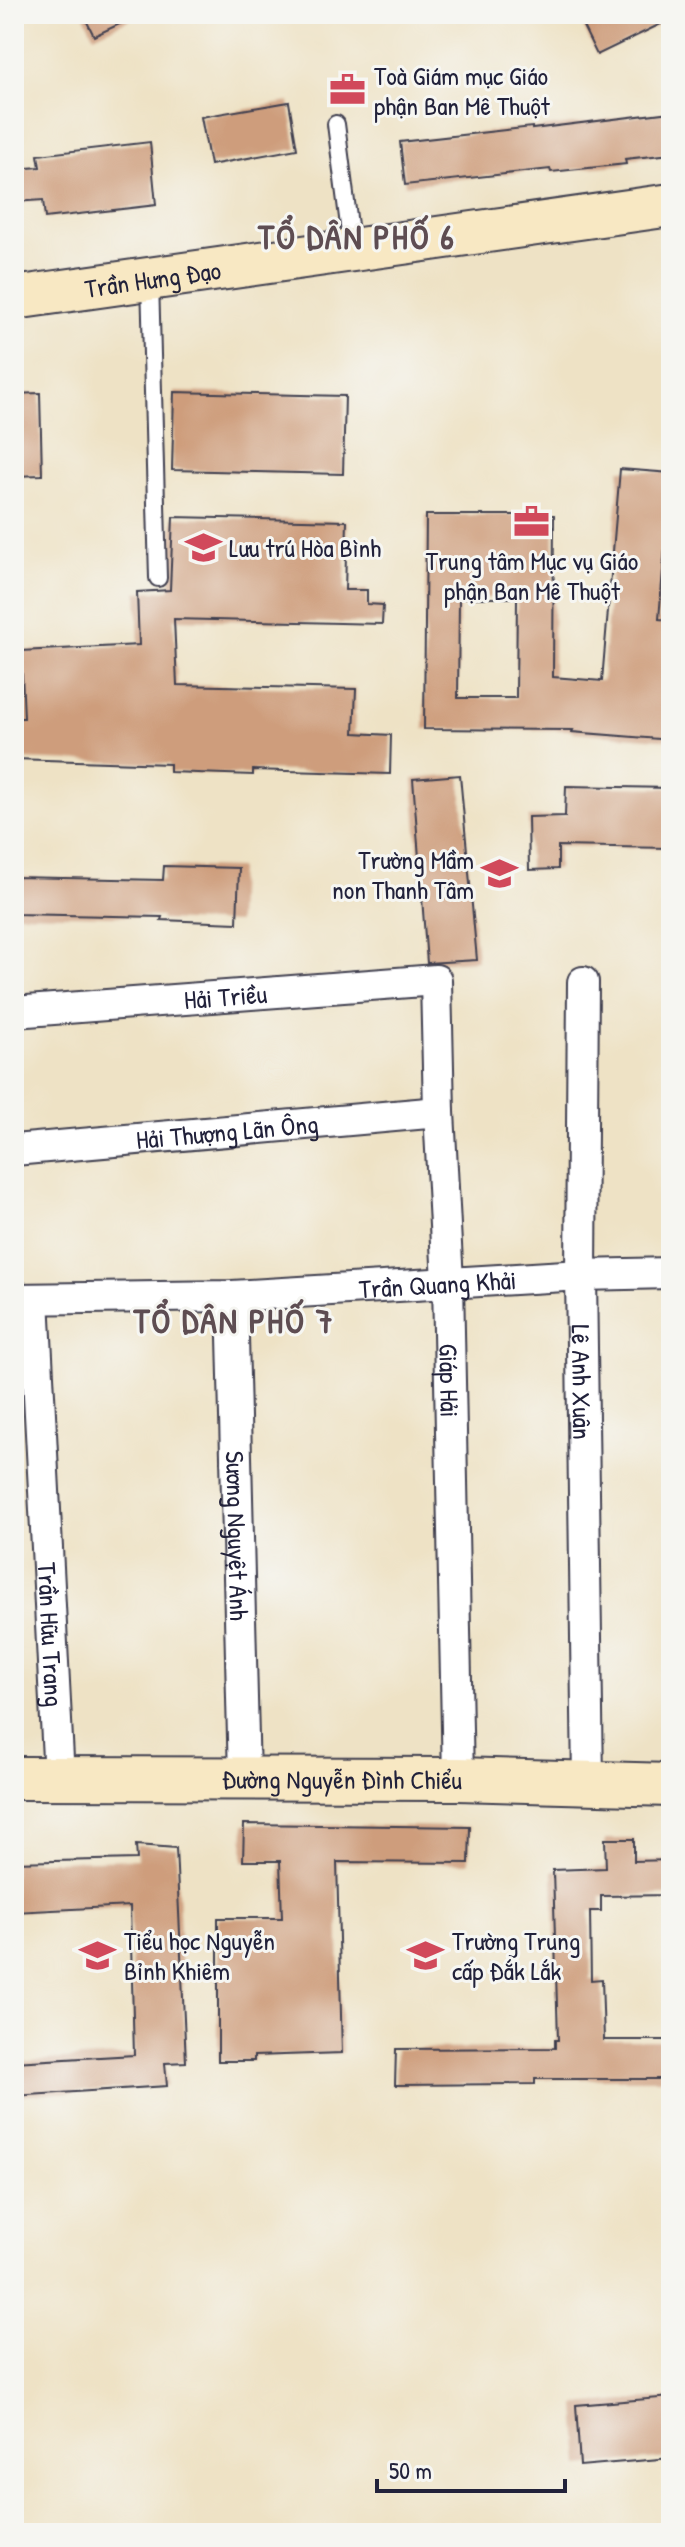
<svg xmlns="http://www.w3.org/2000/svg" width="685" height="2547" font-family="'Patrick Hand',sans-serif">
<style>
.building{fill:#ce9d7c;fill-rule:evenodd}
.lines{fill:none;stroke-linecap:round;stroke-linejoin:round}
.lane-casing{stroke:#413f50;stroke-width:20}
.street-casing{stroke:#413f50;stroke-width:34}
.secondary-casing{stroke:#413f50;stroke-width:46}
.lane{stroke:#fff;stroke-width:16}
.street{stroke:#fff;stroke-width:30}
.secondary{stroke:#f8e8c3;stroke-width:42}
.labels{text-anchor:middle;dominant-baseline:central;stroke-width:6;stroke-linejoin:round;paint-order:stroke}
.poi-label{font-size:26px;fill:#22223b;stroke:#f6f6f2;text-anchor:start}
.street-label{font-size:26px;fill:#22223b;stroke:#f6f6f2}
.district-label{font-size:34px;font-weight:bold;letter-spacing:2px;fill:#5e4d52;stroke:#f6f6f2}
</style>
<rect width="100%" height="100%" fill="#f6f6f2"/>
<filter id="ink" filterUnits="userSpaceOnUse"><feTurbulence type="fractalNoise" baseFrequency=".0125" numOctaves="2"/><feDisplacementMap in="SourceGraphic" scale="16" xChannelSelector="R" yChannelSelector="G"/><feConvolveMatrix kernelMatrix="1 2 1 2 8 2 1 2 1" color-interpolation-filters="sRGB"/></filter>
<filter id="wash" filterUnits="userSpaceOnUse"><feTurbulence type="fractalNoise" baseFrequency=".006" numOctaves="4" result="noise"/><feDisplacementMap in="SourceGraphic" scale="32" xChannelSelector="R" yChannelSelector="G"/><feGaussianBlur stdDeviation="1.8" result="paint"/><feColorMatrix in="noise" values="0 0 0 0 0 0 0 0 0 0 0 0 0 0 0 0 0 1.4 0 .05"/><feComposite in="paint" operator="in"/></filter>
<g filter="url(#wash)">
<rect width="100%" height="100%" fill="#eee2c5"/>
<g id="blocks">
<path class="building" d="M83,14H141L94,36Z
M577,14H671V19L597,55Z
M289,102L297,149L210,165L201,117Z
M671,112V154L625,159L626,164L551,172L550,169L405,185L400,142L532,127V129Z
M150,142L156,205L45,218L43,200L14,202V169L40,167L38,155Z
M174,392L345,396L343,474L172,470Z
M40,393L42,475L14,476V394Z
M620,469L671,473L659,619L671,620V740L572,732L573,730L424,729L426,515H554L553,677L602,681ZM459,598H517L516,698H458Z
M173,517L347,521L345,590H367V604L383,605L382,624L174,619L177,685L356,689L354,733L391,735L390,774L253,770V775L170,772V764L14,759V718H24L21,651L139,645L137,592L170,590Z
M460,775L477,960L427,963L413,779Z
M566,786L671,788V848L558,846V869L529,870L528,817L565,816Z
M164,866L239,868L237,923L161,920L162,917L14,914V877L163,880Z
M244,1824L470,1827L469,1863L337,1862L342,2053L254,2056V2061H218V1918H282L280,1861H243Z
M605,1839H634V1861L671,1860V1895L601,1896V1911H590L591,1980L602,1979L604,2040H671V2079H535V2084L395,2085L396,2049L555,2048V2040H558L553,1870L606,1868Z
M136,1845L176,1848L186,2062L165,2063L167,2086L14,2096V2062L134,2055L130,1906L14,1912V1862L137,1859Z
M671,2397V2458L580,2466L576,2405Z"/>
</g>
</g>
<g filter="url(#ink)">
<use href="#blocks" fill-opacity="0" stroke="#413f50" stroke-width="2"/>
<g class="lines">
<defs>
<path id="lane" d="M336,124L352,249
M150,280L158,578"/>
<g id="street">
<path id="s1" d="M583,982L581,1275L588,1782"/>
<path id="s2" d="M14,1012L436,980L439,1112L448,1282L458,1779"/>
<path id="s3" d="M14,1150L439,1112"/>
<path id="s4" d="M232,1296L244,1778"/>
<path id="s5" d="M14,1299L232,1296L581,1275L671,1273"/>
<path id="s6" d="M34,1299L59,1778"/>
</g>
<g id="secondary">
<path id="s7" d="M14,298L671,205"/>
<path id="s8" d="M14,1778L458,1779L671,1785"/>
</g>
</defs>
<use href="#lane" class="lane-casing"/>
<use href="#street" class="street-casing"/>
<use href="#secondary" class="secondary-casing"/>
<use href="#lane" class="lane"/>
<use href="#street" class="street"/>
<use href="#secondary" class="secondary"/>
</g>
</g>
<defs>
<symbol id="office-bare" viewBox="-9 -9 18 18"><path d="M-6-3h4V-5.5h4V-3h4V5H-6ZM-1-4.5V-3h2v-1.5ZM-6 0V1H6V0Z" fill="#d1495b" stroke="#f6f6f2" stroke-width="2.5" paint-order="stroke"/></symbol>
<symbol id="school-bare" viewBox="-9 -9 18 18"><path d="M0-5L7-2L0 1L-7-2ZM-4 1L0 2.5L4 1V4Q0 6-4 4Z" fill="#d1495b" stroke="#f6f6f2" stroke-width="2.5" paint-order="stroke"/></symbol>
</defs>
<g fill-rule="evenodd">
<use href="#office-bare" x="322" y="64" width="51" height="51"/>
<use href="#office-bare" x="506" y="496" width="51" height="51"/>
<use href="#school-bare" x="178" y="522" width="51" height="51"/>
<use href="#school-bare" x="474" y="848" width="51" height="51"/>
<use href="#school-bare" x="72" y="1930" width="51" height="51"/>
<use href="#school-bare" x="400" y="1930" width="51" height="51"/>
</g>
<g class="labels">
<g class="poi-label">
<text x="374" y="75">Toà Giám mục Giáo<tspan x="374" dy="30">phận Ban Mê Thuột</tspan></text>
<text x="229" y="547">Lưu trú Hòa Bình</text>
<text x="532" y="560" text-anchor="middle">Trung tâm Mục vụ Giáo<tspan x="532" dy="30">phận Ban Mê Thuột</tspan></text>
<text x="474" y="859" text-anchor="end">Trường Mầm<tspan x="474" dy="30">non Thanh Tâm</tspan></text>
<text x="124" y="1940">Tiểu học Nguyễn<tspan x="124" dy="30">Bỉnh Khiêm</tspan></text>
<text x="452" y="1940">Trường Trung<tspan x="452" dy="30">cấp Đắk Lắk</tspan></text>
</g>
<g class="street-label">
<text stroke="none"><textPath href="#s7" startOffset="140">Trần Hưng Đạo</textPath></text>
<text stroke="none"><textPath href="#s2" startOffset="212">Hải Triều</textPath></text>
<text stroke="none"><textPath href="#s3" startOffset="214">Hải Thượng Lãn Ông</textPath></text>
<text stroke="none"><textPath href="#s5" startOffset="424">Trần Quang Khải</textPath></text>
<text stroke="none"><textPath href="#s2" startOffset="824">Giáp Hải</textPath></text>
<text stroke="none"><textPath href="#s1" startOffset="400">Lê Anh Xuân</textPath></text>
<text stroke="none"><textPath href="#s4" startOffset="240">Sương Nguyệt Ánh</textPath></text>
<text stroke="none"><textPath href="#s6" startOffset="336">Trần Hữu Trang</textPath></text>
<text stroke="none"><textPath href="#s8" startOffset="328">Đường Nguyễn Đình Chiểu</textPath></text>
</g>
<g class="district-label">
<text x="357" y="237">TỔ DÂN PHỐ 6</text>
<text x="234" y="1321">TỔ DÂN PHỐ 7</text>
</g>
</g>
<rect width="685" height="2547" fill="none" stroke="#f6f6f2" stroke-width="48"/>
<path d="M377 2479v12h188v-12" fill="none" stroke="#22223b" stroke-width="4"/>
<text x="389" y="2479" font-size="24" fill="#22223b" stroke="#f6f6f2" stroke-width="6" paint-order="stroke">50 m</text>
</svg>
